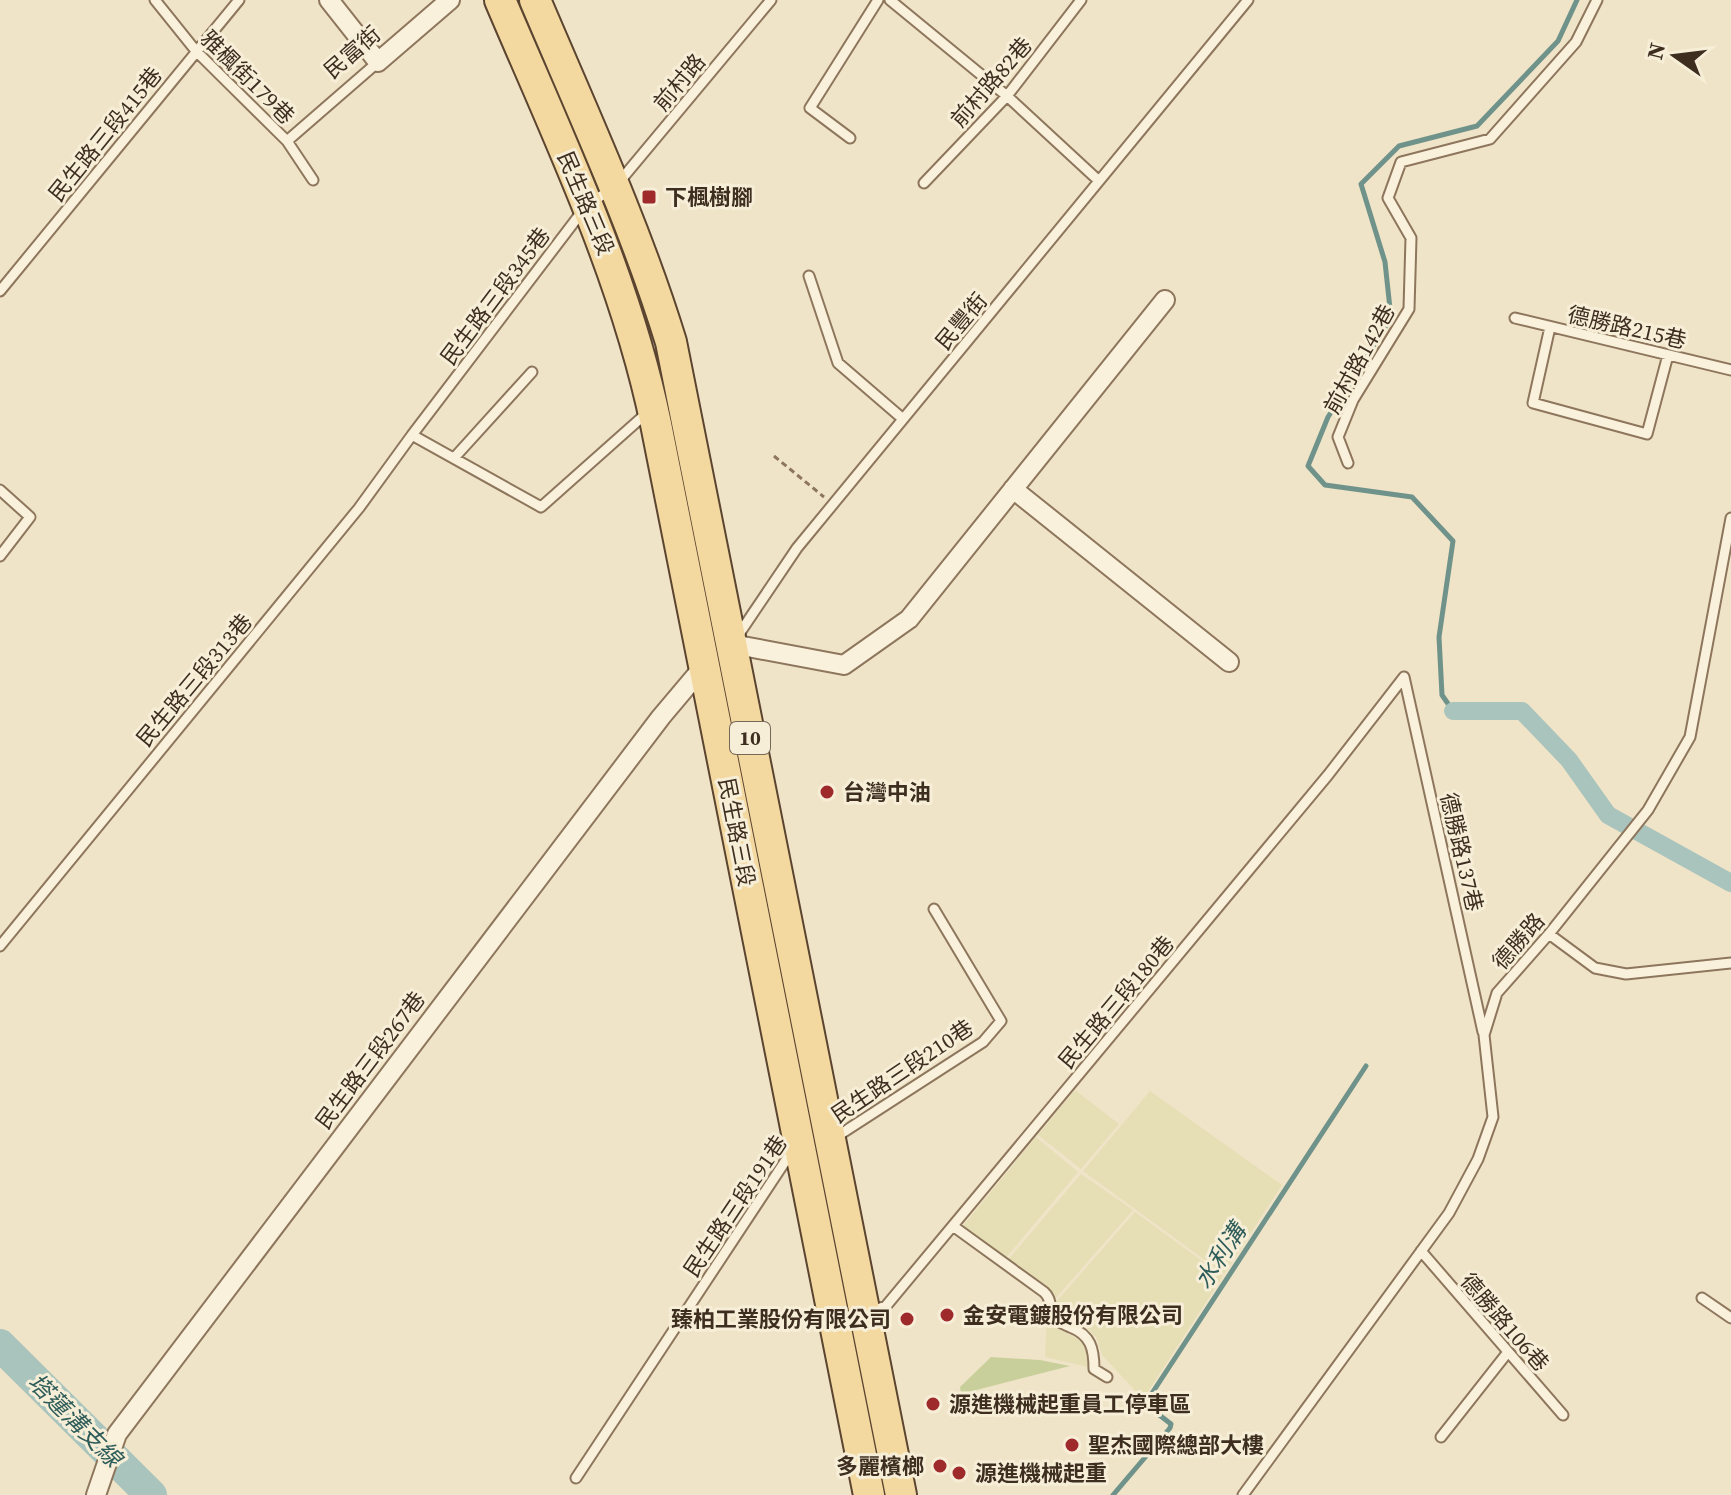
<svg xmlns="http://www.w3.org/2000/svg" width="1731" height="1495" font-family="'Source Serif 4','Noto Sans TC',serif">
<style>
.farmland{fill:#e6deb5}
.green{fill:#c9cf9b}
.lines{fill:none;stroke-linecap:round;stroke-linejoin:round}
.stream{stroke:#6f938a;stroke-width:5}
.canal{stroke:#a9c4bc;stroke-width:18}
.river{stroke:#a9c4bc;stroke-width:32}
.lane-casing{stroke:#8d765c;stroke-width:13}
.street-casing{stroke:#8d765c;stroke-width:22}
.primary-casing{stroke:#5b4430;stroke-width:34}
.path{stroke:#8d765c;stroke-width:3;stroke-dasharray:6 4;stroke-linecap:butt}
.lane{stroke:#faf1dc;stroke-width:9}
.street{stroke:#faf1dc;stroke-width:18}
.primary{stroke:#f3d9a0;stroke-width:30}
.poi-dot{fill:#9e2a2b;stroke:#f7eed8;stroke-width:3}
.labels{text-anchor:middle;dominant-baseline:central;stroke-width:6;stroke-linejoin:round;paint-order:stroke}
.shield{fill:#f7eed8;stroke:#756857;stroke-width:2}
.shield-label{font-size:20px;font-weight:bold;fill:#3d2e20}
.street-label{font-size:22px;fill:#3d2e20;stroke:#f7eed8}
.poi-label{font-size:22px;font-weight:bold;fill:#3d2e20;stroke:#f7eed8;text-anchor:start}
.water-label{font-size:24px;font-style:italic;fill:#2f5d5a;stroke:#f7eed8}
</style>
<rect width="100%" height="100%" fill="#f0e4c8"/>
<path class="farmland" d="M1075,1090L1119,1124L1081,1169L1038,1135Z
M1150,1091L1282,1185L1224,1274L1083,1171Z
M1036,1137L1078,1172L1004,1260L962,1227Z
M1081,1174L1133,1210L1055,1299L1047,1287L1007,1261Z
M1135,1212L1223,1276L1143,1399L1102,1355L1096,1337L1086,1327L1064,1317L1056,1308V1302Z
M1047,1314L1051,1322L1058,1329L1078,1339L1085,1346L1088,1367L1045,1357Z"/>
<path class="green" d="M991,1357L1040,1360L1070,1366L961,1394L960,1387Z"/>
<g class="lines">
<path class="stream" d="M1453,711L1442,695L1439,637L1453,541L1412,497L1325,485L1308,466L1328,417L1391,318L1385,262L1361,184L1399,146L1477,126L1558,41L1577,0
M1113,1495L1170,1428L1171,1424L1145,1404L1366,1066"/>
<path class="canal" d="M1453,711H1522L1569,760L1608,815L1731,883"/>
<path class="river" d="M0,1345L151,1495"/>
<defs>
<path id="lane" d="M155,0L196,51L287,141L313,180
M890,0L1007,96L1099,181
M850,138L810,108L878,0
M287,141L378,62
M924,183L1007,96L1081,0
M809,276L838,363L903,419
M0,291L239,0
M1515,318L1731,370
M1550,327L1533,403L1647,434L1668,355
M412,435L541,507L649,411
M454,458L532,372
M1348,463L1338,437L1353,400L1409,309L1411,238L1388,198L1401,162L1490,139L1576,42L1597,0
M0,490L30,517L0,556
M737,637L797,548L1248,0
M1404,677L1483,1032
M1549,934L1595,968L1626,974L1731,963
M0,946L359,508L412,435L587,205L615,187L771,0
M836,1137L983,1042L1001,1021L934,909
M953,1226L1044,1292C1052,1299 1049,1307 1054,1316C1058,1322 1063,1324 1070,1327C1091,1335 1094,1349 1094,1369L1107,1377
M1421,1251L1563,1415
M1702,1298L1731,1318
M869,1312L886,1306L1328,775L1404,677
M1441,1437L1508,1352
M576,1478L792,1151
M1243,1495L1449,1213L1478,1159L1493,1117L1484,1035L1497,993L1549,934L1648,810L1690,737L1731,518"/>
<path id="street" d="M329,0L378,62L450,0
M1013,489L1229,662
M732,644L844,665L909,619L1165,300
M96,1495L117,1434L661,717L704,666"/>
<path id="primary" d="M500,0C559,139 625,275 656,424L869,1495
M535,0C583,113 635,225 671,342L901,1495"/>
</defs>
<use href="#lane" class="lane-casing"/>
<use href="#street" class="street-casing"/>
<use href="#primary" class="primary-casing"/>
<path class="path" d="M774,456L824,497"/>
<use href="#lane" class="lane"/>
<use href="#street" class="street"/>
<use href="#primary" class="primary"/>
</g>
<g class="poi-dot">
<rect x="641" y="189" width="16" height="16" rx="4"/>
<circle cx="827" cy="792" r="8"/>
<circle cx="947" cy="1315" r="8"/>
<circle cx="907" cy="1319" r="8"/>
<circle cx="933" cy="1404" r="8"/>
<circle cx="1072" cy="1445" r="8"/>
<circle cx="940" cy="1466" r="8"/>
<circle cx="959" cy="1473" r="8"/>
</g>
<g class="labels">
<rect class="shield" x="730" y="722" width="40" height="32" rx="6"/>
<g class="shield-label">
<text x="750" y="738">10</text>
</g>
<g class="street-label">
<text transform="translate(352 52) rotate(-41)">民富街</text>
<text transform="translate(248 77) rotate(45)">雅楓街179巷</text>
<text transform="translate(679 82) rotate(-50)">前村路</text>
<text transform="translate(991 82) rotate(-49)">前村路82巷</text>
<text transform="translate(105 134) rotate(-51)">民生路三段415巷</text>
<text transform="translate(586 203) rotate(67)">民生路三段</text>
<text transform="translate(495 296) rotate(-53)">民生路三段345巷</text>
<text transform="translate(961 321) rotate(-50)">民豐街</text>
<text transform="translate(1627 327) rotate(13)">德勝路215巷</text>
<text transform="translate(1359 359) rotate(-61)">前村路142巷</text>
<text transform="translate(194 680) rotate(-50)">民生路三段313巷</text>
<text transform="translate(737 832) rotate(79)">民生路三段</text>
<text transform="translate(1462 852) rotate(77)">德勝路137巷</text>
<text transform="translate(1518 941) rotate(-49)">德勝路</text>
<text transform="translate(1116 1002) rotate(-50)">民生路三段180巷</text>
<text transform="translate(370 1060) rotate(-53)">民生路三段267巷</text>
<text transform="translate(902 1071) rotate(-34)">民生路三段210巷</text>
<text transform="translate(735 1206) rotate(-56)">民生路三段191巷</text>
<text transform="translate(1505 1322) rotate(49)">德勝路106巷</text>
</g>
<g class="poi-label">
<text x="665" y="197">下楓樹腳</text>
<text x="843" y="792">台灣中油</text>
<text x="963" y="1315">金安電鍍股份有限公司</text>
<text x="891" y="1319" text-anchor="end">臻柏工業股份有限公司</text>
<text x="949" y="1404">源進機械起重員工停車區</text>
<text x="1088" y="1445">聖杰國際總部大樓</text>
<text x="924" y="1466" text-anchor="end">多麗檳榔</text>
<text x="975" y="1473">源進機械起重</text>
</g>
<g class="water-label">
<text transform="translate(1220 1256) rotate(-57)">水利溝</text>
<text transform="translate(75 1420) rotate(45)">塔蓮溝支線</text>
</g>
</g>
<g transform="translate(1675 56) rotate(284)" stroke="#f7eed8" stroke-width="6" paint-order="stroke">
<path d="M0-6L14 30L0 20L-14 30Z" fill="#3d2e20"/>
<text y="-12" font-size="22" font-weight="bold" text-anchor="middle" fill="#3d2e20">N</text>
</g>
</svg>
